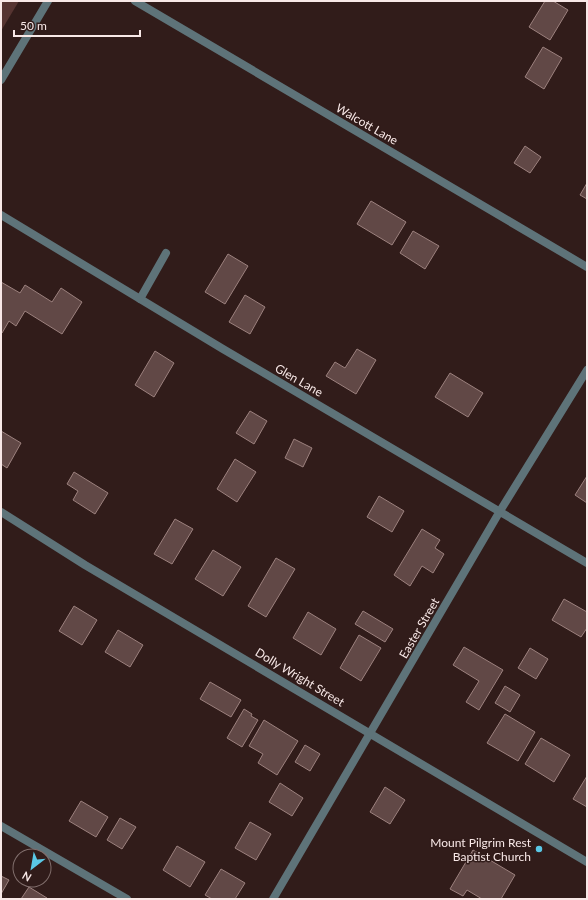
<svg xmlns="http://www.w3.org/2000/svg" width="588" height="900" font-family="Lato,sans-serif">
<style>
.green{fill:#563431}
.building{fill:#614846;stroke:#9c817e}
.lines{fill:none;stroke-linecap:round;stroke-linejoin:round}
.service{stroke:#5e7379;stroke-width:8}
.minor{stroke:#5e7379;stroke-width:8}
.tertiary{stroke:#5e7379;stroke-width:8}
.poi-dot{fill:#5ac8e6;stroke:#311c1a;stroke-width:1.5}
.labels{text-anchor:middle;dominant-baseline:central;stroke-width:3;stroke-linejoin:round;paint-order:stroke}
.street-label{font-size:12px;fill:#f8e8e7;stroke:#311c1a}
.poi-label{font-size:12px;fill:#f8e8e7;stroke:#311c1a;text-anchor:end}
</style>
<rect width="100%" height="100%" fill="#311c1a"/>
<path class="green" d="M1,1H19L1,31Z"/>
<path class="building" d="M545,1H553L568,10L550,40L529,27Z
M543,47L562,58L544,89L525,77Z
M525,146L541,157L530,173L514,163Z
M587,183V199L580,195Z
M371,201L406,222L392,245L357,224Z
M413,231L439,246L425,269L400,253Z
M228,254L248,266L225,304L205,292Z
M1,282L20,293L25,285L52,302L61,288L82,302L62,334L25,311L16,326L9,321L2,333L1,332Z
M245,295L265,307L250,334L229,322Z
M357,349L376,360L356,394L326,376L335,362L345,368Z
M155,351L174,363L154,397L135,385Z
M450,373L483,393L468,417L435,397Z
M250,411L267,421L254,444L236,433Z
M1,431L21,443L7,468L1,464Z
M294,439L312,448L303,467L285,458Z
M235,459L256,472L237,502L217,489Z
M74,472L108,493L95,514L73,500L78,491L67,484Z
M587,476V503L575,495Z
M379,496L404,511L392,532L367,517Z
M175,519L193,529L172,564L154,554Z
M422,529L440,540L435,548L444,554L433,573L422,566L410,586L394,575Z
M213,550L241,567L223,596L195,579Z
M276,558L295,569L266,617L248,606Z
M564,599L587,612V628L581,637L552,620Z
M74,606L97,620L82,645L59,631Z
M363,611L393,629L385,642L355,624Z
M308,612L336,629L321,655L293,638Z
M118,630L143,645L130,667L105,652Z
M359,635L381,648L361,681L340,668Z
M464,647L503,670L479,710L466,702L479,681L453,665Z
M530,648L548,659L536,679L518,668Z
M210,682L241,700L231,717L200,699Z
M505,686L520,695L510,712L495,703Z
M244,709L252,714L251,716L258,720L242,747L227,738Z
M505,714L535,732L518,761L487,743Z
M264,720L298,741L277,775L258,763L263,754L249,746Z
M541,738L570,755L554,782L525,764Z
M305,745L320,754L310,771L295,762Z
M587,776V807L573,799Z
M280,783L303,798L292,816L269,802Z
M385,787L405,800L390,824L370,812Z
M81,801L108,817L96,837L69,821Z
M120,818L136,827L122,849L107,840Z
M250,822L271,834L256,860L235,848Z
M177,846L205,862L190,887L163,870Z
M473,850L515,875L501,899H482L467,890L463,896L450,889Z
M221,869L245,883L235,899H212L205,895Z
M1,876L9,880L1,894Z
M29,887L47,898V899H21Z"/>
<g class="lines">
<path class="service" d="M140,299L166,253"/>
<path class="minor" d="M135,1L587,267
M1,215L223,349L587,563
M1,512L85,565L587,862
M1,826L127,899
M273,899L500,511L587,370"/>
<path class="tertiary" d="M1,80L48,1"/>
</g>
<circle class="poi-dot" cx="539" cy="849" r="4"/>
<g class="labels">
<g class="street-label">
<text transform="translate(367 124) rotate(30)">Walcott Lane</text>
<text transform="translate(299 380) rotate(30)">Glen Lane</text>
<text transform="translate(419 628) rotate(-60)">Easter Street</text>
<text transform="translate(300 677) rotate(31)">Dolly Wright Street</text>
</g>
<g class="poi-label">
<text x="531" y="842">Mount Pilgrim Rest<tspan x="531" dy="14">Baptist Church</tspan></text>
</g>
</g>
<rect width="588" height="900" fill="none" stroke="#f8e8e7" stroke-width="4"/>
<g transform="translate(32 868) rotate(211)"><circle r="19" fill="#311c1a" stroke="#816e6c"/>
<path d="M0-3L7 15L0 10L-7 15Z" fill="#5ac8e6"/>
<text y="-6" font-size="11" font-weight="bold" text-anchor="middle" fill="#f8e8e7">N</text>
</g>
<path d="M14 30v6h126v-6" fill="none" stroke="#f8e8e7" stroke-width="2"/>
<text x="20" y="30" font-size="12" fill="#f8e8e7" stroke="#311c1a" stroke-width="3" paint-order="stroke">50 m</text>
</svg>
